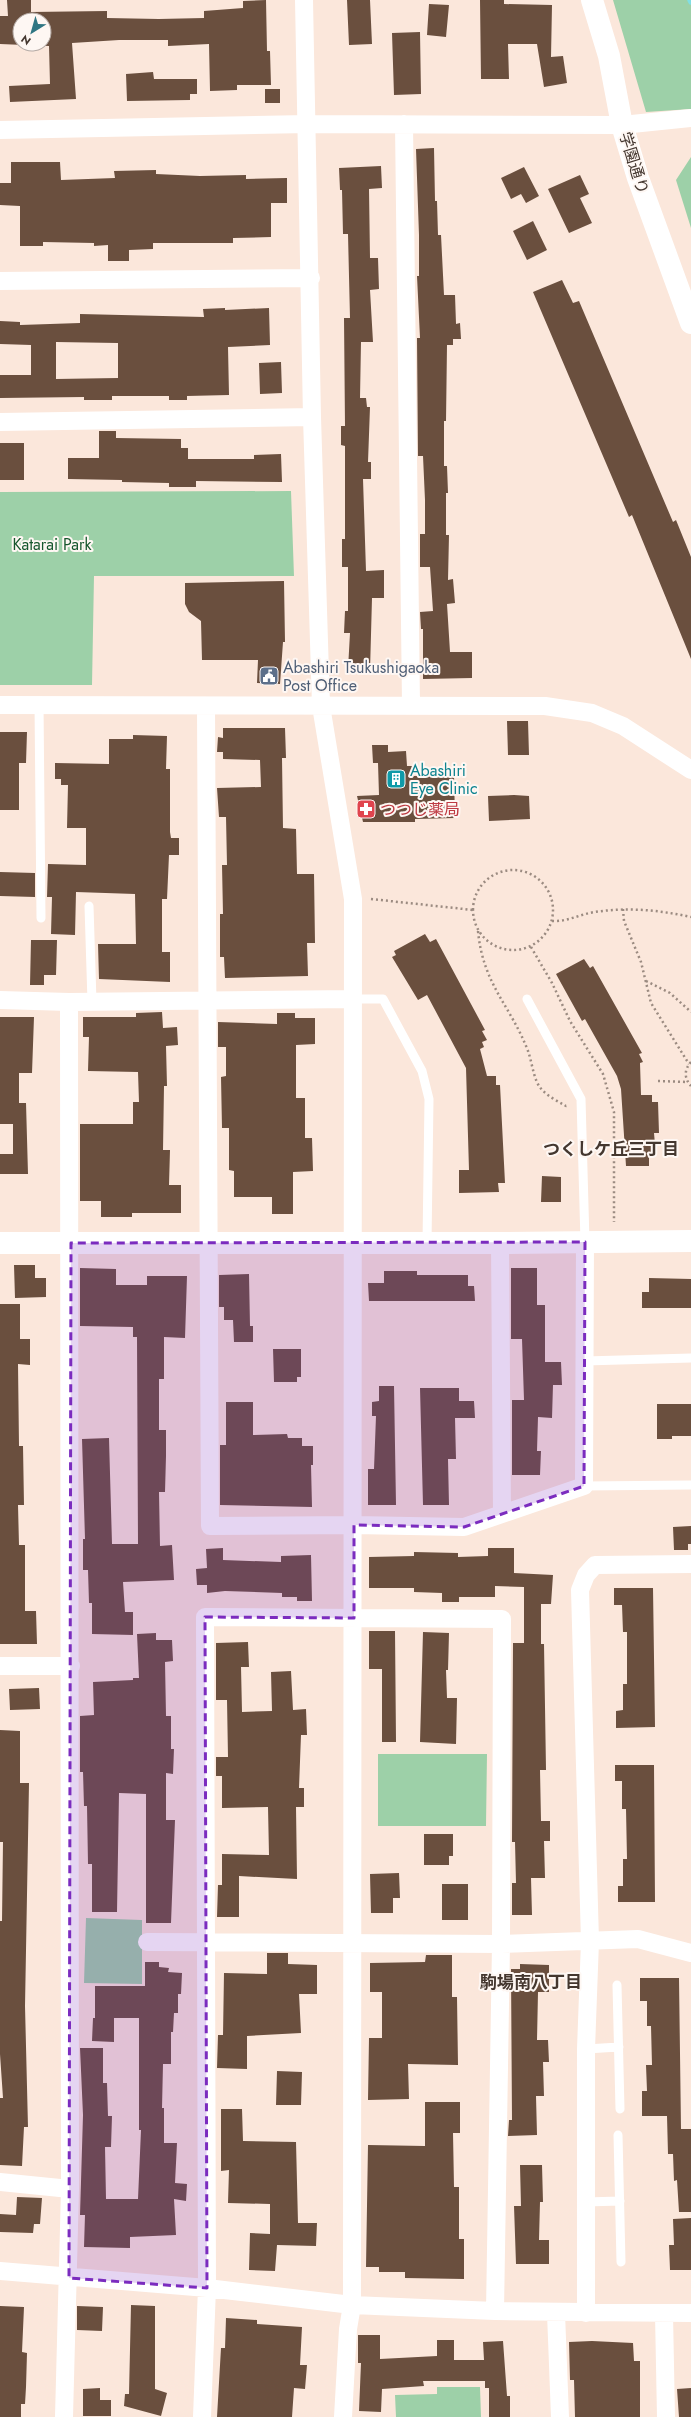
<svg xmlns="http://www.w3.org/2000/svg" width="691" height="2417" font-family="Jost,'Noto Sans JP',sans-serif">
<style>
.green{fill:#9dd0a8}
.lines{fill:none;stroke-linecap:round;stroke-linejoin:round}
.stream{stroke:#81dee4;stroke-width:5.5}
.building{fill:#6a4f3e;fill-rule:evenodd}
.path{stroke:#9b8b81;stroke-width:2.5;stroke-dasharray:2 3;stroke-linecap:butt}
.service{stroke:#fff;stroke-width:9}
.minor{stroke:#fff;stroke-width:18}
.tertiary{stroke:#fff;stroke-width:22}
.marked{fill:#7b2cbf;fill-opacity:0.2;stroke:#7b2cbf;stroke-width:3;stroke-dasharray:8 5;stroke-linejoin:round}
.labels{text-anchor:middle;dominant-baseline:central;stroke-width:4;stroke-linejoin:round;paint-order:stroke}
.street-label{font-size:16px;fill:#44372f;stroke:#fef7f3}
.park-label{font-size:16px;fill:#15562c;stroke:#fef7f3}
.service-label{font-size:16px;fill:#4e5e75;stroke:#fef7f3;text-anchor:start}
.culture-label{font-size:16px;fill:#0d838f;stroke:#fef7f3;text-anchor:start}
.health-label{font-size:16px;fill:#be3a42;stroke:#fef7f3;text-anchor:start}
.neighbourhood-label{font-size:17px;font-weight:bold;fill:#44372f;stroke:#fef7f3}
</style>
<rect width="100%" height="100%" fill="#fbe7db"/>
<path class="green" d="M613,0H691V109L646,112Z
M691,157V228L676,180Z
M291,491L294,576H94L92,685H0V492Z
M378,1754H487L486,1826H378Z
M86,1918L142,1920V1984L84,1983Z
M437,2387H480L481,2417H396L395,2395L437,2394Z"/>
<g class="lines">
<path class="stream" d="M690,0L691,2"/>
</g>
<path class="building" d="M7,0H31V12L107,11V18L159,19L204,18V11L243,8V1L266,0L267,51H270L271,85H237V90L210,91L209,44L168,46V40H119L72,43L76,99L10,102L9,86L50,84L49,46L0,44V16H8ZM20,20H44V44H20Z
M347,0H370L372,44L349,45Z
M480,0H504V4L552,5L551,57L563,56L567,83L544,87L537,44H508L509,79H481Z
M429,4L449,5L446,37L427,35Z
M420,32L421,94L394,95L392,33Z
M153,72L154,79H197V94H190V100L127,101L126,74Z
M265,89H280V103H265Z
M434,148L435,201H437L438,235H441L444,295H455L456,324L460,323L461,339H453V345H447L446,421H444V466H447L448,493H446V535H449L448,580L453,579L455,603L447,604L450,652H472V678L423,679V629H421L420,612L433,611L430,567H420V534H425V500L423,456H418L417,338H420L417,276H419V235L416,149Z
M11,162H60L61,180L115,178L114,171L156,170V174L200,176L246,175V179L287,178V203H271V237L233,238V243H153V249L129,250V261H108V245L94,246V243L43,242V246H20V206L0,205V183H11Z
M381,166L382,188L369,189L370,258H378L379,289L370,290L373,342H361L360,398H366L367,407H370L368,462H371V479H363L366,571L384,570V598H372L370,671L348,669L350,633H344L345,611H348V567H342V539H345V446L341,445V426H345L344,318H350L348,234H343L342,190H340L339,168Z
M524,167L539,196L526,203L521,194L511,199L501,178Z
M580,175L589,194L580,198L592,223L569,233L548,189Z
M533,221L547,250L527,260L513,231Z
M562,280L573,303L579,301L673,522L676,520L691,557V659L632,515L629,517L533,292Z
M225,308V310L269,308L270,345L228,347L229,395L187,396V400H169V396H112V400H84V397L0,398V375H31V345L0,344V321L20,322V325L80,323V314L204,317L203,309ZM56,342L118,343V378L56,379Z
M281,362L282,393L260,394L259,363Z
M99,431H116V438L181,439V448H188V459H254V455L281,454L282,482L196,481V487H169V483L122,482V480L68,479V458H99Z
M0,443H24V480H0Z
M284,581L285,642H283L280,684L257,683L258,660H202L201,621L189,612L185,604V583Z
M507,721H528L529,755H508Z
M223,728H285L286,758H282L283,828L296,829L297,874H314L315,943H307L308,976L225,978L224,957H220V914H223L222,865H227L226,817H219L217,788L261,787L260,760L223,759V752H217L218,737L223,738Z
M0,732H27L26,763H19V810H0Z
M133,735L167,736L166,769H170V832L171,838H179V855H169L167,899H162V952H170V982L99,979L98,944H136L135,894L76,892L75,935L51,934L52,897H47L48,864L86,865V828H67L68,785H61V779H55V763L109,764V739H133Z
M372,745H388V752L406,751L407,766H414V776L454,775L455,818L415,819V822H363L357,796L379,795L378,763H373Z
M514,795L529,796L530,819L489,821L488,796Z
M0,872L35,873V897L0,896Z
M425,934L430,942L436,939L485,1030L482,1031L487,1040L482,1042L484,1047L480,1049L487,1076H496V1085H500L505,1183H498L499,1192L459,1193V1170H469L466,1068L427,995L418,1000L392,957L396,955L394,951Z
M31,940H57L56,975H44V985H30Z
M584,959L590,968L593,966L642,1053L639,1054L643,1062L640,1063L641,1095H652V1102H658L659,1133H654L656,1156H649V1166H626L621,1089L617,1076L585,1019L582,1021L556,974Z
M162,1012L163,1028L177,1027L178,1045L166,1046L167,1086H164L163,1150H170L169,1185H181V1213H132V1217H101V1201H80V1124H133V1102H139L138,1072L88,1071L89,1037H83V1017H136V1013Z
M277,1013H295V1018H315V1044L296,1045V1098H305V1138H312L313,1171L293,1172V1214H272V1197H234V1171L229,1170V1128H222L221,1077L226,1076V1047H218V1022L277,1024Z
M0,1017H34L32,1073H19V1103H26L28,1174H0V1154H13V1124H0Z
M542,1176L561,1177V1202H541Z
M14,1265H35V1278H46V1297L15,1298Z
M80,1268L116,1269V1285H147V1276H187L185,1338L164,1337V1379H159V1430H166V1456L165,1492H159L160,1546L172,1545L174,1580L123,1582L125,1612H133V1635L92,1634V1603H89L88,1570H83V1539H85L82,1439L109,1438L112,1544H138L137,1337H133V1327L80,1326Z
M511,1268H537V1305H545V1362H561L562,1385H553L552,1418L538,1417L537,1451H541L540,1475H512V1400H524L522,1339H511Z
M384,1271H417V1275H468V1286H474L475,1301H369L368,1283H384Z
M249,1274L250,1326H253V1342H234L233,1320H224V1307H219V1275Z
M649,1278L691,1279V1308H642V1292H649Z
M0,1304H20V1339H30V1365L18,1364L19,1446H23L24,1505H18L19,1545H25V1611H36L37,1644H0Z
M273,1349H301V1377H297V1382H274Z
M379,1386H394L396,1505H368V1469H374L376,1416H372V1402L379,1401Z
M420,1388H459V1401H474L475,1418H455L456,1459H448L449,1505H423Z
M226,1402H253V1435L287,1434L288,1438H302V1446H313V1465H311L312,1507L220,1505V1445H226Z
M657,1404H691V1436H672V1439H657Z
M691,1526V1544H688V1550H674L673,1527Z
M223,1548V1560L281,1562V1556L311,1555L312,1601H297V1597H282V1593L225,1591L207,1593V1585H197L196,1569L207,1568L206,1549Z
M488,1548H514V1573L553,1575L551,1604H541V1644H544L546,1770H540L541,1821H550V1841H544L545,1878H531L532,1915H512V1883H516L515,1842H512L513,1643H524V1587L495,1586V1597H459V1602H442V1593L414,1592V1588H369V1557L414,1556V1552L458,1553V1557L488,1556Z
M614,1588H653L655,1727L616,1728V1711L623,1710V1684H627V1632H623L622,1605H614Z
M369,1631H395L396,1742H382V1669H369Z
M423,1632L449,1633L448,1670H446L447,1698H457L456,1744L420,1742Z
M156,1633V1640H172L173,1661L165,1662L166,1716H171V1749H174L173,1774L166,1773V1820H175L171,1923H146V1794L119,1793L117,1912H92V1864H88L87,1806H84L83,1772H80V1716L94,1715L93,1682L133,1680V1678H139L137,1634Z
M248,1642L249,1667H241L242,1712L272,1711L271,1672L291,1671L293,1710L306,1709L307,1735H301L299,1788H304V1807H296L297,1879L239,1876V1917H217L218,1885H222V1854L269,1855L268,1807L222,1808V1776H216V1757H228L227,1700H216V1643Z
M39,1688L40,1709L10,1710L9,1689Z
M0,1730L20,1731V1783H29L25,2006L28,2127H24L22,2166L0,2165V2098H3L0,2054V1921H2L3,1842H0Z
M615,1765H654L655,1902H618V1886H623V1859H627L626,1809H622V1781H615Z
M424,1834H453V1856H449V1865H424Z
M399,1873L400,1898H393V1913H371L370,1874Z
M442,1884H468V1920H442Z
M267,1953H288V1964L317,1965V1994H299L301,2033L247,2036V2069L217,2068L218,2035H223L224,1973L267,1974Z
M426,1955H452V1997H457L458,2065L408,2064L409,2099L368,2100L369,2038H382V1992H370V1963L425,1962Z
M145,1962H159V1967L169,1968L168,1972L182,1973L181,1994H178V2013H174L173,2032H171V2064H163L162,2108H164V2143H177L175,2183L187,2184L186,2201L174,2199L176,2235L130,2237V2248L84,2247L85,2215H80L83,2115L80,2048H103V2083H107L108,2116H112L111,2147H105L106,2199H138L141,2130H139V2018H114V2042L92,2041L93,2018H95V1986H145Z
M520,1964L549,1965V1992H538L537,2040H548L549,2062H543L544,2096H536L537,2135L508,2136L509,2120H512L511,1969H520Z
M640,1978H679L681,2129H691V2212H679L677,2180L674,2181L673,2154H668L667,2116H642V2091H647L646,2065H652L651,2026H647V2001H640Z
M277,2071L302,2072L301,2105H276Z
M425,2102H460V2133H453L454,2187H459V2239H464V2279L405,2278V2272H379V2267H366L368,2145L425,2146Z
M221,2109H242L243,2141L296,2142L298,2223H317L316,2246L277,2245L275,2271L249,2270L250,2233L270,2234V2204L228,2203L229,2170L221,2171Z
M520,2165H542L543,2202H540L539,2240H549V2264H516L514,2206H521Z
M17,2197L42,2198L40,2224H34L33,2233L0,2232V2214L16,2215Z
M691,2218V2270H670L669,2245H674L673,2219Z
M131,2305L155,2306V2389L167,2393L161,2416L124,2406L125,2394H129Z
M0,2306L24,2307L22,2352L27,2353L26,2387L25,2404H21V2417H0Z
M77,2306L103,2307L102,2331L77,2330Z
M226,2318L257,2320V2324L302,2327L300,2365H307L305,2389L294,2388L292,2417H217L221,2348H225Z
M358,2335H380V2359L437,2356V2340H454V2360H484L483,2342L503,2341L507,2396H510V2417H489V2388H485V2381H423L424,2386L382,2389L381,2412L359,2411L361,2363H358Z
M592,2341L633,2343L634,2361H640V2417H575L574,2380H570L569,2342Z
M100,2388V2400H111V2416H83V2389Z
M691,2388V2417H679L677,2389Z"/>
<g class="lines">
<path class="path" d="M473 910a40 40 0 1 1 80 0a40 40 0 1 1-80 0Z
M371,899L473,910
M623,909L624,921L641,962L651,1003L689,1064
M552,921C567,922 580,914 595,912C627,907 659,910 691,917
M478,931C483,985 511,1006 528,1051C532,1062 533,1076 539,1086C545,1095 557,1101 566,1106L569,1105
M531,947L552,983L570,1021L603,1074L614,1112V1222
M646,981L670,993L691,1012
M691,1062C684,1070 684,1078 691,1086
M658,1081L687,1082"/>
<path class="service" d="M39,703L41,918
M89,906L92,1002
M354,999H383L422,1071L429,1099L427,1243
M527,999L581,1099L585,1242
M585,1361L691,1358
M584,1486L691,1485
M617,1985L620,2109
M586,2049L619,2047
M618,2135L621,2262
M586,2202L620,2201"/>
<path class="minor" d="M304,0L312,417L321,706L353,899L352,2305L348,2329L343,2417
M404,124L411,705
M0,130L308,124L622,125L691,118
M0,281L311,278
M0,422L312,417
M0,705L545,706L592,713L623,726L691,770
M206,707L210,1526L354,1525L464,1527L584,1486L585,1242
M0,1000L69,1002L70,2189L64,2417
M69,1002L354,999
M500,1243L502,1513
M0,1666H71
M147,1942L501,1944L638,1939L691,1953
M0,2182L70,2189
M0,2271L207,2288L352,2305L495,2311L691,2313
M556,2313L560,2417
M586,2313V2049L590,1941L580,1590L586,1575L595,1565L691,1564
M664,2314L666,2417
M202,2417L207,2288L205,1617L502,1619L501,1944L495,2311"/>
<path class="tertiary" d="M592,0L609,56L622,125L638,178L691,323
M0,1243H500L691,1241"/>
</g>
<path class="marked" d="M585,1242L584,1486L464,1527L354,1525V1618L205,1617L207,2288L69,2278L71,1243Z"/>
<defs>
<symbol id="civic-square" viewBox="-11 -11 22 22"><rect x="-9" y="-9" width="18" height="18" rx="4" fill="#5c6f8a" stroke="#fef7f3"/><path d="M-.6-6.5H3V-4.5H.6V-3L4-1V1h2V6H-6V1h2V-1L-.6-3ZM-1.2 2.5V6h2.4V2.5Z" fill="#fff"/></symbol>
<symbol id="building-square" viewBox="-11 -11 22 22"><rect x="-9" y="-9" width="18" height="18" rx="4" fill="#0f9aa8" stroke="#fef7f3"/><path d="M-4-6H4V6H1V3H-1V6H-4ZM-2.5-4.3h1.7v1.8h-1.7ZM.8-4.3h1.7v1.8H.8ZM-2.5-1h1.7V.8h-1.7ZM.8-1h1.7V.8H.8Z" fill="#fff"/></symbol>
<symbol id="pharmacy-square" viewBox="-11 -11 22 22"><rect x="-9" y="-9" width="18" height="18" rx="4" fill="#e0444e" stroke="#fef7f3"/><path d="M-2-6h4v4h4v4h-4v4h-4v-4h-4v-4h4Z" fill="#fff"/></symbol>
</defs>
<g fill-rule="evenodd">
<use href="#civic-square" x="258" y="665" width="22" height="22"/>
<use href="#building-square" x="385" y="768" width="22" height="22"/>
<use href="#pharmacy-square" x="355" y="798" width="22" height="22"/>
</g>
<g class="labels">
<g class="street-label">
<text transform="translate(634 163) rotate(73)">学園通り</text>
</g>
<g class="park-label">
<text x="52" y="544">Katarai Park</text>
</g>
<g class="service-label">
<text x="283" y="667">Abashiri Tsukushigaoka<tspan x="283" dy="18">Post Office</tspan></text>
</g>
<g class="culture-label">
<text x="410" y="770">Abashiri<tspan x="410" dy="18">Eye Clinic</tspan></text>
</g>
<g class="health-label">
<text x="380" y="809">つつじ薬局</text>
</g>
<g class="neighbourhood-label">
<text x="611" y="1149">つくしケ丘三丁目</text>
<text x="531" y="1982">駒場南八丁目</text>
</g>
</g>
<g transform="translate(32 32) rotate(217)"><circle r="19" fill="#fef7f3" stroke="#b4aaa5"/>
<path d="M0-3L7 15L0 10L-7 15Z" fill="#307683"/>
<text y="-6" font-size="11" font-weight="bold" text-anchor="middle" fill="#44372f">N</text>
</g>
</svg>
